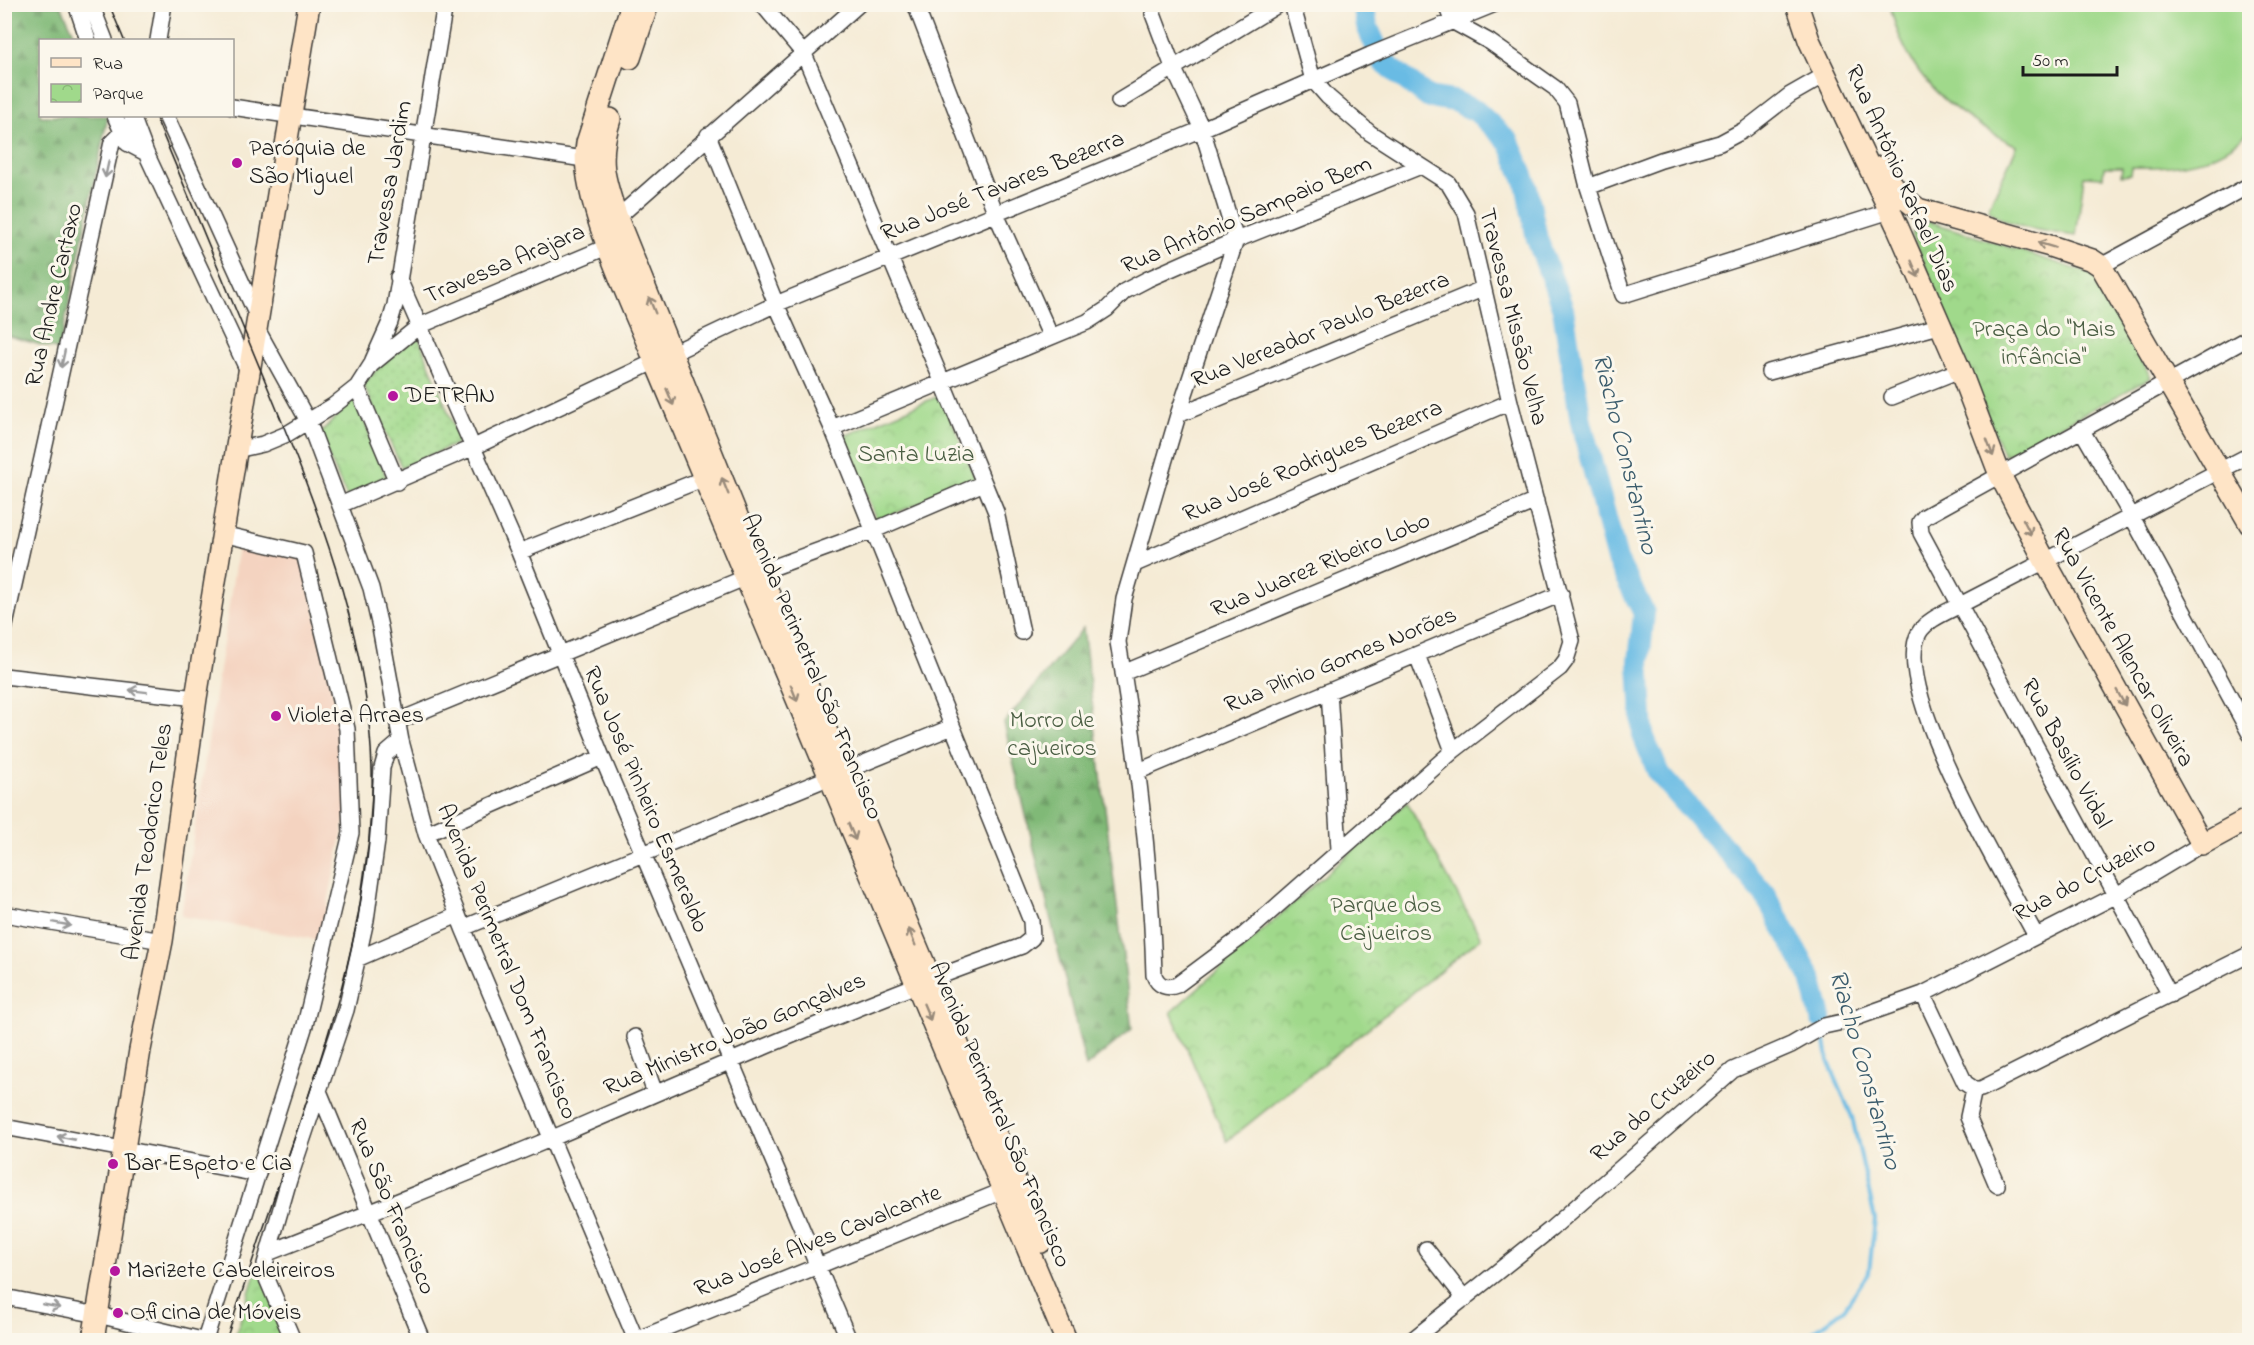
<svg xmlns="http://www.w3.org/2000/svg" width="2254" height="1345" font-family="'Indie Flower',sans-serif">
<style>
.built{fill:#f4d3c0}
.grass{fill:url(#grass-dots);stroke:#5e7a54;stroke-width:1.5}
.forest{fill:url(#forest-firs);stroke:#4e6a4a;stroke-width:1.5}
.park{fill:url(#park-crowns);stroke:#5e7a54;stroke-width:1.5}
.pitch{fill:#a0d98b;stroke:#5e7a54;stroke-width:1.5}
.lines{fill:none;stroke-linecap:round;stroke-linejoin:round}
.stream{stroke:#69bbe4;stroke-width:4}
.river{stroke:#69bbe4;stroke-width:22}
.street-casing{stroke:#3d3b38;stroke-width:18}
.secondary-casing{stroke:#3d3b38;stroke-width:24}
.street{stroke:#fff;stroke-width:15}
.secondary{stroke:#fee4c6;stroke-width:21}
.tram{stroke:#1c1c1c;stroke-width:1.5}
.oneway{stroke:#999}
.oneway2{stroke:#988a7a}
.poi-dot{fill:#b5179e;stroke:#fbf7ec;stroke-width:2}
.labels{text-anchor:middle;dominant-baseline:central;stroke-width:6;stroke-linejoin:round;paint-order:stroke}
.poi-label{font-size:24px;fill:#1c1c1c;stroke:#fbf7ec;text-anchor:start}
.street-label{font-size:24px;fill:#1c1c1c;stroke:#fbf7ec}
.park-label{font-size:24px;fill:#4a5e43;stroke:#fbf7ec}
.water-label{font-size:26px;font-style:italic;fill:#3b5c6c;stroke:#fbf7ec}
</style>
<defs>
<pattern id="grass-dots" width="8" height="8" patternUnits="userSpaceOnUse" patternTransform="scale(1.5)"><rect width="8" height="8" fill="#a0d98b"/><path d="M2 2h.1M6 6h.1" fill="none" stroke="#89ba77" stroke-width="1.8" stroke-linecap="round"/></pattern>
<pattern id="forest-firs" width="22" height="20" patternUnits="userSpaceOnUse" patternTransform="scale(1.5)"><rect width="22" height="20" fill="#80b977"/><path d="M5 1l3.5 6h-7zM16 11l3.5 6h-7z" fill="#6e9e66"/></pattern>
<pattern id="park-crowns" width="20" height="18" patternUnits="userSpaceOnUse" patternTransform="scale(1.5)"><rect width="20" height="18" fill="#a0d98b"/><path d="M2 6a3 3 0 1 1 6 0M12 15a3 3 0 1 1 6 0" fill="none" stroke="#89ba77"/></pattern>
</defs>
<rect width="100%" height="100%" fill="#fbf7ec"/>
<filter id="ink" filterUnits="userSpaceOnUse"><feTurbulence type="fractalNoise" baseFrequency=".0167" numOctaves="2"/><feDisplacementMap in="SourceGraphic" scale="12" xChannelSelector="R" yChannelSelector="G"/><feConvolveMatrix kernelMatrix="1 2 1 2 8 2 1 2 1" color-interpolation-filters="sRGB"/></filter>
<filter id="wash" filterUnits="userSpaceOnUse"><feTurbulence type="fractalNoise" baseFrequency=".008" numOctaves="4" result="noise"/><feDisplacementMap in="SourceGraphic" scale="24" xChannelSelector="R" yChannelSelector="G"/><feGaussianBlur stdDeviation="1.35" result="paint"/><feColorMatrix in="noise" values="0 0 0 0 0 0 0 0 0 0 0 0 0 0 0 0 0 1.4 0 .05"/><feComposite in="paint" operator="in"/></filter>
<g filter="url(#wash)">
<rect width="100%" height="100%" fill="#f5ebd5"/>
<path class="built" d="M238,547L303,551L344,747L347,811L320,940L181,916Z"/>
<path class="grass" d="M418,336L460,442L402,468L363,384L385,361Z"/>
<path class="forest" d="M4,5H61L77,40H40V116H108L59,350L5,335Z
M1083,628L1132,1029L1086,1067L1004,723Z"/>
<path class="park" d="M1922,219L2097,276L2151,378L2004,456L1912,234Z
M941,395L976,479L877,521L842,437Z
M355,397L387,479L347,497L319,435Z
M1407,802L1481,938L1227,1141L1171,1012Z
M258,1265L290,1340H234Z"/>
<path class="pitch" d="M1890,5H2249V131C2221,162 2173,169 2132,167L2131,174L2121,175L2122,167H2104L2103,177L2084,176L2076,236C2047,231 2010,230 1988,209L2017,146C1954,115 1905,77 1890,5Z"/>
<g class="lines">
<path class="stream" d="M1808,1340V1336L1844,1309L1869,1272L1875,1219L1852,1117L1828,1060L1823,1030"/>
<path class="river" d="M1363,4L1367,26L1383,62L1428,97L1454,101L1476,111L1509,142L1526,183L1537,239L1563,309L1581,422L1617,560L1644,613L1639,662L1643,735L1658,772L1764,893L1811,978L1821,1018"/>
</g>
</g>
<g filter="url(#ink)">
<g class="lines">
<defs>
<path id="street" d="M76,4L88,40
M91,4L105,40
M762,4L804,54L942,381L996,512L1022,632
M915,4L996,214L1050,335
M1446,4L1452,21L1490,42L1555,88L1567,103L1588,187L1623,295L1890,211
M1153,14L1173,67L1202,129L1236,240L1178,415L1124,599L1118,642C1137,753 1151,863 1154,975C1158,986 1167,989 1177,985L1244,935L1453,751L1560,668L1566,660L1572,641L1510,402L1466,213L1448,183L1370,133L1328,97L1313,80L1292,4
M158,40L164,4
M1119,101L1279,4
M232,107L584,159
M115,116L127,143L146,153
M132,116L146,153L249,373
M166,116L258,318
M1588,187L1661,160L1720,143L1746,129L1790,95L1825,75
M610,221L617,218L859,4
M2101,266L2250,185
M398,277L519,552L602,757L849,1340
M256,327L309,423L371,588L380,627L401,741L426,834L463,928L636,1340
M373,360L390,322L395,305L445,4
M1769,372L1939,326
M357,387L397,482
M1892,397L1960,370
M1178,415L1482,289
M832,428L1087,322L1107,309L1125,291L1148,279L1236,240L1421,166
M2081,429L2131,515L2250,734
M236,450L263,444L287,434L333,406L357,387L371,365L419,326L609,246
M340,505L474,447L776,304L1202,129L1370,55L1495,4
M519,552L705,478
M1135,564L1510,402
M4,630L112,142L134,120
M1417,655L1453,751
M1123,673L1536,501
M4,676L196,698
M1329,691L1339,849
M398,721L747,577L872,531L984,483
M1139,771L1561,594
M426,834L602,757
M4,914L162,941
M463,928L952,727
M2036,936C2007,881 1889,688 1919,633C1926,620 1947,612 1960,605L2250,455
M359,958L458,915
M1923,994L1965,1083L1974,1089H1981L2250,954
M2170,995L1921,533L1920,522L1924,517L2250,337
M635,1037L655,1093
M1974,1089L1968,1117L1997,1185
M319,1091L422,1340
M4,1127L258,1174
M1426,1249L1465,1299
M268,1253C364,1215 460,1177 555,1137C710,1070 863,1002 1022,946L1032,938L1031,921L832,428L776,304L708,135
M4,1297L98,1315L202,1340
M205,1340L305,1025L351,833L347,729L304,553L222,534
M293,1340L267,1279L265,1264L289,1180L346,1010L366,920L377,841L382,768L386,754L401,741
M636,1340L1012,1187
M1412,1340L1551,1229L1733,1070L1791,1045L1824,1026L1847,1021L1923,994L2115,896L2202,844"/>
<path id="secondary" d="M632,4L587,143C578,196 634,308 655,361L1066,1340
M1797,4L1809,40L1898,228L1960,370L2000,475L2045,561L2202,844L2250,818
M630,58L648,4
M610,119C597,159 604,180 617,218L760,573L1041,1242
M1881,167L1898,193L1918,209L2050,246L2092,260L2101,266L2250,524
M93,1340L140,1050L162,941L196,698L309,4"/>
</defs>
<use href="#street" class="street-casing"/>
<use href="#secondary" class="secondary-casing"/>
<use href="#street" class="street"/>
<use href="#secondary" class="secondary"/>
<path class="tram" d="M109,4L124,40
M155,116C190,199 224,282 259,366C318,509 382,661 371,819C363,934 327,1043 290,1151C268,1214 247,1277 226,1340"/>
</g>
<defs><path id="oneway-shaft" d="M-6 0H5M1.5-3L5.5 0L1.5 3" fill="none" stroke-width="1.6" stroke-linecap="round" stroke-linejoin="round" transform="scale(1.5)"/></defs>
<g class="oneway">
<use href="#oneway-shaft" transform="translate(107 169) rotate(102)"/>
<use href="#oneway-shaft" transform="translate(63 359) rotate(102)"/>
<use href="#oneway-shaft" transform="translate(138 691) rotate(-173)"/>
<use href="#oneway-shaft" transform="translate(62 924) rotate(10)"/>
<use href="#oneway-shaft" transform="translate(66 1138) rotate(-169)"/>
<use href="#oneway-shaft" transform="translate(51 1306) rotate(11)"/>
</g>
<g class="oneway2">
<use href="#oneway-shaft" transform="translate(2046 245) rotate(-163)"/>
<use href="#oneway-shaft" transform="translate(1915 269) rotate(67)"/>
<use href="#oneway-shaft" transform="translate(652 305) rotate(-112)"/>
<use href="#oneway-shaft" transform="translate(670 397) rotate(67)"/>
<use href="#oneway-shaft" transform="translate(1990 448) rotate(69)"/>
<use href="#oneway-shaft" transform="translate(725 486) rotate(-112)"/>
<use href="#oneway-shaft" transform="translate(2027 527) rotate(63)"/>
<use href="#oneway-shaft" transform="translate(794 693) rotate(68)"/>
<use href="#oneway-shaft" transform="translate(2121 698) rotate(61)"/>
<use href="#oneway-shaft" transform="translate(852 832) rotate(67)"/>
<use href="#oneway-shaft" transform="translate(912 937) rotate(-112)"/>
<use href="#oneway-shaft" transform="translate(927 1012) rotate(67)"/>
</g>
</g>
<g class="poi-dot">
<circle cx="237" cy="163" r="6"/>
<circle cx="393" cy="396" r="6"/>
<circle cx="276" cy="716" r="6"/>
<circle cx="113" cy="1164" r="6"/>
<circle cx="115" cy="1271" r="6"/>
<circle cx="118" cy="1313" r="6"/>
</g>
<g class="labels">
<g class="poi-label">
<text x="249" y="149">Paróquia de<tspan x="249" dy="28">São Miguel</tspan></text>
<text x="405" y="396">DETRAN</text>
<text x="288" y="716">Violeta Arraes</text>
<text x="125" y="1164">Bar Espeto e Cia</text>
<text x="127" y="1271">Marizete Cabeleireiros</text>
<text x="130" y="1313">Oficina de Móveis</text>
</g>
<g class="street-label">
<text transform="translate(1901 179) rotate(66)">Rua Antônio Rafael Dias</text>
<text transform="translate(391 183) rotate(-80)">Travessa Jardim</text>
<text transform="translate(1003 187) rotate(-22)">Rua José Tavares Bezerra</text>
<text transform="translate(1247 216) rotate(-23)">Rua Antônio Sampaio Bem</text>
<text transform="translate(505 265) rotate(-23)">Travessa Arajara</text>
<text transform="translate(55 295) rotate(-77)">Rua Andre Cartaxo</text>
<text transform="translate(1512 317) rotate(76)">Travessa Missão Velha</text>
<text transform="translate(1321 331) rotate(-22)">Rua Vereador Paulo Bezerra</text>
<text transform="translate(1313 462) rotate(-23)">Rua José Rodrigues Bezerra</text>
<text transform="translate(1321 566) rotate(-23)">Rua Juarez Ribeiro Lobo</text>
<text transform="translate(2122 648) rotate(61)">Rua Vicente Alencar Oliveira</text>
<text transform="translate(1341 661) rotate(-22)">Rua Plinio Gomes Norões</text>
<text transform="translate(811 667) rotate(67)">Avenida Perimetral São Francisco</text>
<text transform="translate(2065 754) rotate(62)">Rua Basílio Vidal</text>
<text transform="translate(645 800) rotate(67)">Rua José Pinheiro Esmeraldo</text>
<text transform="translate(149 842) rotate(-82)">Avenida Teodorico Teles</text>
<text transform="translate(2085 880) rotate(-28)">Rua do Cruzeiro</text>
<text transform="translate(506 962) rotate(68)">Avenida Perimetral Dom Francisco</text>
<text transform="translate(735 1035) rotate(-23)">Rua Ministro João Gonçalves</text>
<text transform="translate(1654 1107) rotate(-41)">Rua do Cruzeiro</text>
<text transform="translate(999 1115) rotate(67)">Avenida Perimetral São Francisco</text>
<text transform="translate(391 1207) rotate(67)">Rua São Francisco</text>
<text transform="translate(818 1242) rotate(-22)">Rua José Alves Cavalcante</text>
</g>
<g class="park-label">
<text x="2044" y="330">Praça do ''Mais<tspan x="2044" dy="28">infância''</tspan></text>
<text x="916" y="455">Santa Luzia</text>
<text x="1052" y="721">Morro de<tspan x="1052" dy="28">cajueiros</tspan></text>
<text x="1386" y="906">Parque dos<tspan x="1386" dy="28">Cajueiros</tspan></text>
</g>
<g class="water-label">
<text transform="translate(1624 454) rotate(76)">Riacho Constantino</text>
<text transform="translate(1864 1070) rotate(74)">Riacho Constantino</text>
</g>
</g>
<rect width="2254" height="1345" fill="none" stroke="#fbf7ec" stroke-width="24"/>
<rect x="39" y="39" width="195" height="78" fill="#fbf7ec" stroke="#a29f99" stroke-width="1.5"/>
<rect x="51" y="58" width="30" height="9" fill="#fee4c6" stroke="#a29f99" stroke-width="1.5"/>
<text x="93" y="69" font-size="18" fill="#1c1c1c">Rua</text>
<rect x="51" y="84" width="30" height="18" fill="url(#park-crowns)" stroke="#a29f99" stroke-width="1.5"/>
<text x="93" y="99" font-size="18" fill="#1c1c1c">Parque</text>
<path d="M2023 66v9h94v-9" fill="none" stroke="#1c1c1c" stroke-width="3"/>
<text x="2032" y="66" font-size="18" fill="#1c1c1c" stroke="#fbf7ec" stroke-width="4.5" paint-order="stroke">50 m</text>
</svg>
